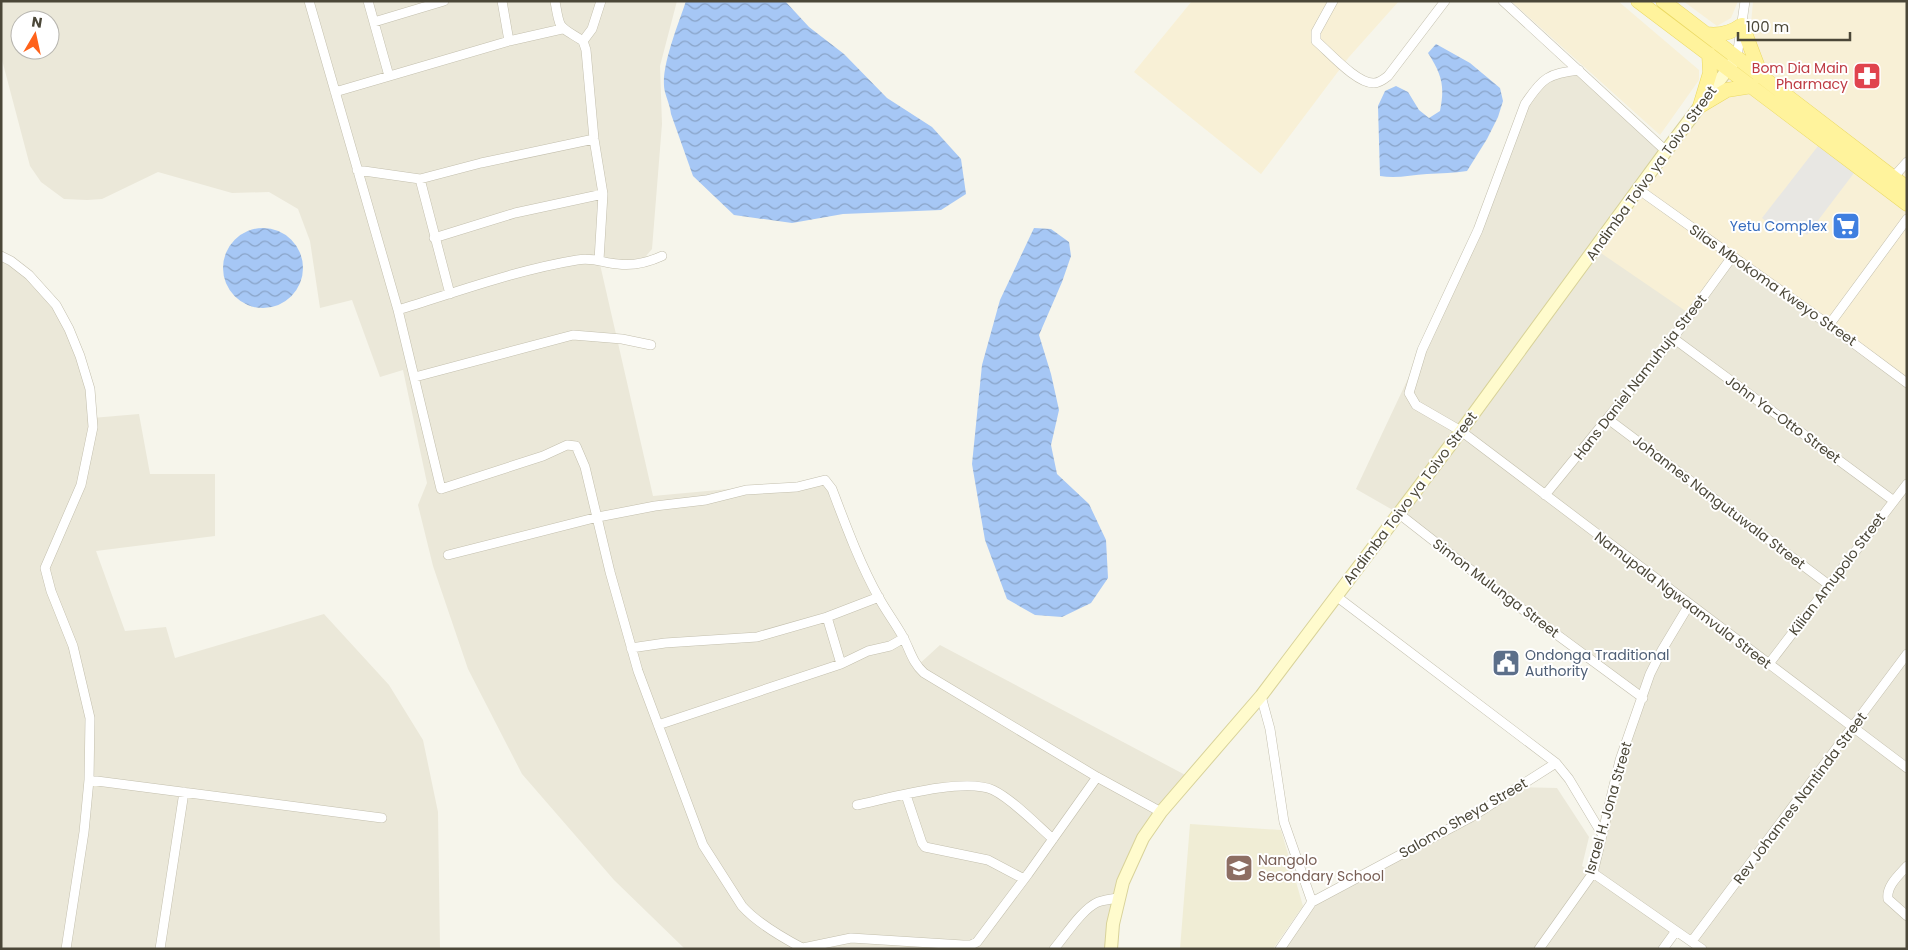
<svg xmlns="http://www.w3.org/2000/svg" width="1908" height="950" font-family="Poppins,sans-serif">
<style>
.residential{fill:#ebe8d9;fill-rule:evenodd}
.commercial{fill:#f8f0d6}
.education{fill:#f0edd5}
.parking{fill:#e8e7e3}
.water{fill:url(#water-waves)}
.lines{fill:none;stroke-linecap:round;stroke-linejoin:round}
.street-casing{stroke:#c3bfad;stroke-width:10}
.secondary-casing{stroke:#d8d299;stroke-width:14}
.primary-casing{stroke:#ebd964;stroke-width:15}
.street{stroke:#fff;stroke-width:9}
.secondary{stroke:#fffbcd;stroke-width:12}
.primary{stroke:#fff39c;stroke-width:14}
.labels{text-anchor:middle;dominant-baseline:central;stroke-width:4;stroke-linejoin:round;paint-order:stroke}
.health-label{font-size:14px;fill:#be3a42;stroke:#fff;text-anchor:end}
.street-label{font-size:14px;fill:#4b4738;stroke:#fff}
.shop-label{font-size:14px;fill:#366cbe;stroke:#fff;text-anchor:end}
.service-label{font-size:14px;fill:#4e5e75;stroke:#fff;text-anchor:start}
.education-label{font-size:14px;fill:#785e54;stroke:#fff;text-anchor:start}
</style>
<defs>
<pattern id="water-waves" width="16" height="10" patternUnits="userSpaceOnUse" patternTransform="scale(1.25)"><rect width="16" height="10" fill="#a6c7f5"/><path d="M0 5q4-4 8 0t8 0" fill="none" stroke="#89a3c7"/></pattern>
</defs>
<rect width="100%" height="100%" fill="#f6f5eb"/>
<path class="residential" d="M1,1H677L660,66L662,124L652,249L640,263L599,260L653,496L825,480L857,554L917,666L940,645L1191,778L1127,871L1111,949H685L614,880L522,774L468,669L433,566L418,505L427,483L403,370L380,377L352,300L320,308L310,241L298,209L269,192L232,193L158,172L102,199L87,200L64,199L41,182L30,166L1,56ZM20,20H50V50H20Z
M1579,70L1666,151L1732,257L1907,383V949H1702L1676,931L1663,949H1280L1312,902L1519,787L1557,788L1589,837L1582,866L1593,873L1602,834L1643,698L1398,513L1356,489L1478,230L1525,104L1537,85Z
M1,256L11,261L56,305L80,356L92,418L139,414L150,474H215V536L96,551L125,631L166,627L175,658L324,614L389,685L423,740L438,812L440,949H1Z"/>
<path class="commercial" d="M1192,1H1399L1349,57L1261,174L1134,72Z
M1511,1H1618L1699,70V80L1660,135Z
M1683,1H1738L1731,18L1717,26Z
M1753,1H1907V383L1732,257L1690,314L1595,249L1737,57L1751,24Z"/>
<path class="education" d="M1190,824L1281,830L1303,906L1273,949H1180Z"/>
<path class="parking" d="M1818,146L1854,173L1807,235L1793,225L1773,227L1762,218Z"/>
<path class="water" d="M686,1H785L809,27L844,54L887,98L932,127L961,159L966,194L941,210L843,214L792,223L734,215L693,176L671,114C670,105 667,100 665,92C659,70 679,23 686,1Z
M1436,44L1470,63L1500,88L1503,101L1498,117L1487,139L1467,171C1454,173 1441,173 1427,174C1411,175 1396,179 1380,176L1378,106L1385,91L1396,86L1408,92L1419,110L1429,118L1440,111C1445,86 1442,75 1428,53Z
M223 268a40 40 0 1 1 80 0a40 40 0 1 1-80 0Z
M1034,228L1051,229L1069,242L1071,256L1062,282L1039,335L1051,374L1059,410L1051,445L1057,474L1089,504L1106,540L1108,578L1091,603L1062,617L1035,615L1007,599L985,540L972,464L982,365L1000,300Z"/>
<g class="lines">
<defs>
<path id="street" d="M309,1L398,310L441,489L543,456L567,445L576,446L585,467L610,572L638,671L703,845L742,906C758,924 783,938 804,949
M368,1L389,76
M502,1L509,41
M555,1C560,31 558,25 583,41L586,50L594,139L603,194L599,260
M1333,1L1316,32V41C1329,52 1357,84 1374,83C1379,83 1383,80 1388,76L1445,1
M1503,1L1666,151
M374,22L444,1
M583,41L592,29L601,1
M1737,57L1745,1
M1579,70C1548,74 1543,77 1525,104L1478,230L1422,350L1409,393L1416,405L1461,431L1907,768
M335,92L509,41L562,29
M357,170L420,179L481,163L594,139
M420,179L450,294
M1890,181L1907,162
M1638,189L1829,325L1907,383
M434,238L515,213L603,194
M1,256L11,261L29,275L56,305L69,329L80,356L90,389L93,427L81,485L45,568L51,591L73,646L90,718L89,780L84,832L66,949
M398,310C457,292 516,270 577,260C594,257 603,263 618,264C633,266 649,262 662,256
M1829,325L1907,219
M1673,338L1894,501
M415,377L573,335L622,339L651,345
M1608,419L1829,585
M1545,495L1673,338L1732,257
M1398,513L1503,595L1643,698
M448,555L598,517L655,506L706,500L746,490L797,487L825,480L832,489C846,526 860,564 879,598C886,611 896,624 903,637C910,650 912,662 924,673L1097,777L1161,812
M1336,596L1556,763L1569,779L1602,834
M827,617L841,664
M631,648L665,643L757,637L827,617L879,597
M1768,665L1907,484
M1261,696L1270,729L1284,822L1312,902
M658,725L841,664L868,651L890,646L904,638
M89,780L382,818
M906,795L922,843L925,847L988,860L1024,879
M857,805C890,798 964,777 993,790C1012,799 1037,825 1053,839
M1907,866C1899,875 1886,886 1888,899L1907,916
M1593,873L1702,949
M1692,941L1907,654
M803,948L851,938L963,945H971L977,942L1028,874L1097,777
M160,949L184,792
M1054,949C1066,935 1082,909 1098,902C1104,900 1111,899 1118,898
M1280,949L1312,902L1473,816L1556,763
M1539,949L1593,873L1620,760L1650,674L1662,650L1689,605
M1663,949L1676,931"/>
<path id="secondary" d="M1111,949L1113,924L1123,882L1143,838L1161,812L1261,696L1461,431L1666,151L1737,57"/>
<path id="primary" d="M1638,1L1907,204
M1663,1L1907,188
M1706,34C1720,36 1731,33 1742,25L1761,75
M1700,106L1727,90L1752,86
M1700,106L1710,73L1709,54"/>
</defs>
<use href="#street" class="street-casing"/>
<use href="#secondary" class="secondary-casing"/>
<use href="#primary" class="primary-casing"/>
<use href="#street" class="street"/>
<use href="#secondary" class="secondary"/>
<use href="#primary" class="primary"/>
</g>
<defs>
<symbol id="pharmacy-square" viewBox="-11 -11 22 22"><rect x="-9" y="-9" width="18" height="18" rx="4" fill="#e0444e" stroke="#fff"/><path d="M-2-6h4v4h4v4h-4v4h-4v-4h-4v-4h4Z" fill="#fff"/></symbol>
<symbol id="supermarket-square" viewBox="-11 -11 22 22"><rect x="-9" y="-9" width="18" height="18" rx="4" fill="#3f7fe0" stroke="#fff"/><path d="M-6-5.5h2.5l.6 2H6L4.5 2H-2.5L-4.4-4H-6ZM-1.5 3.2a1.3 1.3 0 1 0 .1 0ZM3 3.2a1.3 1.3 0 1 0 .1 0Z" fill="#fff"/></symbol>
<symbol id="civic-square" viewBox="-11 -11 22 22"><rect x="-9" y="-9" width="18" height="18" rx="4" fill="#5c6f8a" stroke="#fff"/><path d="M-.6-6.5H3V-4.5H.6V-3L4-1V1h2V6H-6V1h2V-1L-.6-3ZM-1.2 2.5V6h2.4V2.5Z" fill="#fff"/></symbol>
<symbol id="school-square" viewBox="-11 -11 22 22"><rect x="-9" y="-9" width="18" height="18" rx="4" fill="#8d6e63" stroke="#fff"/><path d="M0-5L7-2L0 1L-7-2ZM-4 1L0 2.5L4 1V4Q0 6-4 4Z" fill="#fff"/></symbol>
</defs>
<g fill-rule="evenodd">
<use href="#pharmacy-square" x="1851" y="60" width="32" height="32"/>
<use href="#supermarket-square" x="1830" y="210" width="32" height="32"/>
<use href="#civic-square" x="1490" y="647" width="32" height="32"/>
<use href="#school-square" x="1223" y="852" width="32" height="32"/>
</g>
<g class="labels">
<g class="health-label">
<text x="1848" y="68">Bom Dia Main<tspan x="1848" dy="16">Pharmacy</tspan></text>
</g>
<g class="street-label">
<text transform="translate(1651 173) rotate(-54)">Andimba Toivo ya Toivo Street</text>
<text transform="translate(1773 285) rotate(35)">Silas Mbokoma Kweyo Street</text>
<text transform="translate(1640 377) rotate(-52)">Hans Daniel Namuhuja Street</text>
<text transform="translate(1783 419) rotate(36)">John Ya-Otto Street</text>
<text transform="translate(1410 498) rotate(-53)">Andimba Toivo ya Toivo Street</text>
<text transform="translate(1719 502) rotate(37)">Johannes Nangutuwala Street</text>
<text transform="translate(1837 574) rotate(-53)">Kilian Amupolo Street</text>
<text transform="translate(1496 588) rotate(37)">Simon Mulunga Street</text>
<text transform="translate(1683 600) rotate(37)">Namupala Ngwaamvula Street</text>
<text transform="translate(1800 798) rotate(-53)">Rev Johannes Nantinda Street</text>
<text transform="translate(1608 808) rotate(-74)">Israel H. Jona Street</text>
<text transform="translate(1463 818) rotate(-30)">Salomo Sheya Street</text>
</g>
<g class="shop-label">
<text x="1827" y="226">Yetu Complex</text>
</g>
<g class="service-label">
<text x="1525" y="655">Ondonga Traditional<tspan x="1525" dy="16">Authority</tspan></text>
</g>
<g class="education-label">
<text x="1258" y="860">Nangolo<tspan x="1258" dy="16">Secondary School</tspan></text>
</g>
</g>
<rect width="1908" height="950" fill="none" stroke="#4b4738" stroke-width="5"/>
<g transform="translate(35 35) rotate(9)"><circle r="24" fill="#ffffff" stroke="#b7b5af"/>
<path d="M0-4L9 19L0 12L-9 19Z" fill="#ff621a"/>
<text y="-8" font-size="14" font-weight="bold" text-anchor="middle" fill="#4b4738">N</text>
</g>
<path d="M1738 32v8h112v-8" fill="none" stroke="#4b4738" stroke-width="2.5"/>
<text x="1746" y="32" font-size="15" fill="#4b4738" stroke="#ffffff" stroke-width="4" paint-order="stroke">100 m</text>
</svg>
